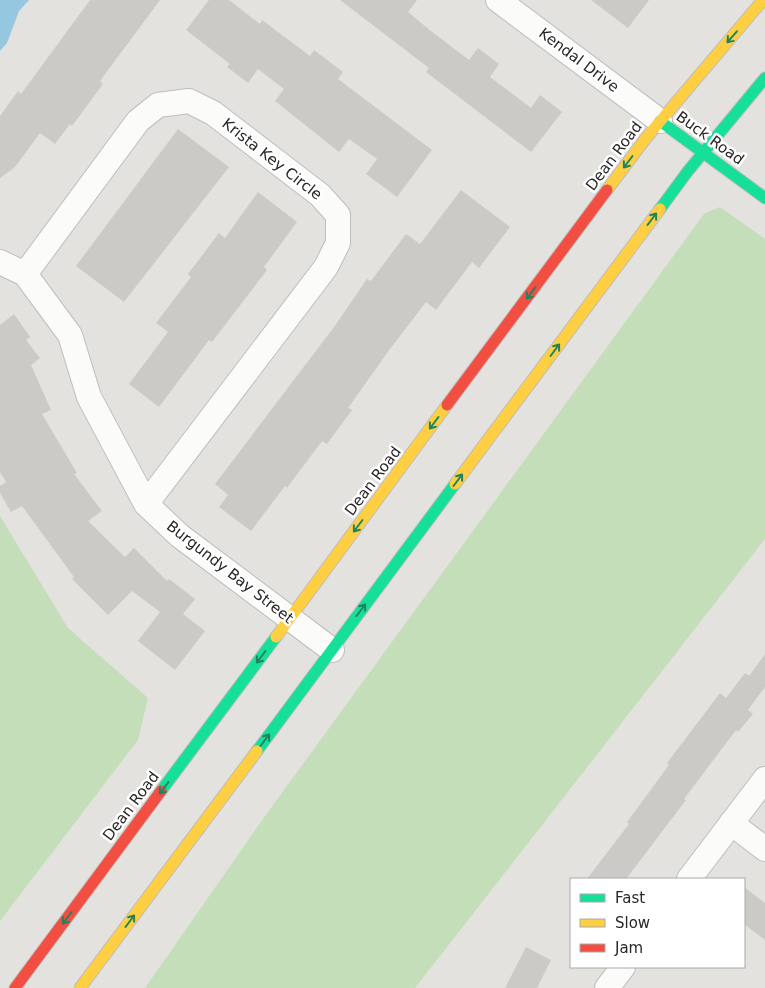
<svg xmlns="http://www.w3.org/2000/svg" width="765" height="988" font-family="'DejaVu Sans',sans-serif">
<style>
.green{fill:#c4deb9}
.water{fill:#96c7e1}
.building{fill:#cccac7}
.lines{fill:none;stroke-linecap:round;stroke-linejoin:round}
.street-casing{stroke:#bebebf;stroke-width:26}
.fast-casing{stroke:#bebebf;stroke-width:13}
.slow-casing{stroke:#bebebf;stroke-width:13}
.jam-casing{stroke:#bebebf;stroke-width:13}
.street{stroke:#fbfbfa;stroke-width:24}
.fast{stroke:#16e098;stroke-width:11}
.slow{stroke:#ffcf43;stroke-width:11}
.jam{stroke:#f24e42;stroke-width:11}
.oneway{stroke:#1e8460}
.labels{text-anchor:middle;dominant-baseline:central;stroke-width:5;stroke-linejoin:round;paint-order:stroke}
.street-label{font-size:15px;fill:#272727;stroke:#fff}
</style>
<rect width="100%" height="100%" fill="#e4e2de"/>
<path class="green" d="M720,207L765,239V539L415,988H145L265,816L704,214Z
M0,516L68,628L148,698L138,740L0,921Z"/>
<path class="water" d="M0,0H29L19,11L7,43L0,51Z"/>
<path class="building" d="M90,0H160L100,81L103,84L72,126L70,124L55,144L40,133L15,167L0,178V116L18,91L21,94Z
M209,0H229L260,24L262,20L310,56L314,50L343,72L338,79L432,150L397,197L366,174L377,159L349,139L339,152L275,101L284,89L258,69L248,83L227,67L230,64L186,30Z
M340,0H417L408,12L431,31L469,60L478,48L499,64L490,77L531,108L540,95L562,112L531,152L426,72L429,68Z
M591,0H649L628,28Z
M178,129L229,167L124,302L76,266Z
M461,190L510,227L479,268L472,262L436,310L426,302L390,349L348,408L352,410L327,444L322,441L287,488L285,486L251,531L219,507L228,495L215,484L334,327L367,279L371,281L406,234L420,244Z
M258,192L297,222L264,267L267,270L212,342L209,340L159,407L129,384L168,332L156,323L191,277L188,274L219,233L225,238Z
M14,314L30,337L26,340L40,358L31,365L51,410L42,414L77,473L74,474L102,511L88,521L125,557L134,548L167,581L169,579L195,599L183,614L205,631L175,670L138,641L160,612L132,591L108,615L72,579L74,577L22,506L11,512L0,493V486L6,482L0,472V325Z
M765,654V687L748,710L753,714L738,732L736,730L684,799L686,800L626,879H587L629,824L627,822L669,765L667,763L720,693L726,698L745,673L749,676Z
M744,887L765,903V940L744,924Z
M526,947L551,960L537,988H505Z"/>
<g class="lines">
<defs>
<path id="street" d="M498,0L660,121
M0,262L25,274L70,335L89,397L146,504L180,536L332,650
M25,274L138,121L158,105L189,101L213,113L320,195L338,215V243L326,267L146,504
M731,823L765,849
M689,879L765,779
M607,988L623,967"/>
<path id="fast" d="M660,121L765,198
M660,209L688,171L765,78
M257,751L455,484
M161,791L276,637"/>
<path id="slow" d="M607,190L646,138L763,0
M455,484L660,209
M276,637L447,405
M80,988L257,751"/>
<path id="jam" d="M447,405L607,190
M15,988L161,791"/>
</defs>
<use href="#street" class="street-casing"/>
<use href="#fast" class="fast-casing"/>
<use href="#slow" class="slow-casing"/>
<use href="#jam" class="jam-casing"/>
<use href="#street" class="street"/>
<use href="#fast" class="fast"/>
<use href="#slow" class="slow"/>
<use href="#jam" class="jam"/>
</g>
<defs><path id="oneway-shaft" d="M-6 0H5M1.5-3L5.5 0L1.5 3" fill="none" stroke-width="1.6" stroke-linecap="round" stroke-linejoin="round" transform="scale(1.25)"/></defs>
<g class="oneway">
<use href="#oneway-shaft" transform="translate(732 37) rotate(131)"/>
<use href="#oneway-shaft" transform="translate(628 162) rotate(127)"/>
<use href="#oneway-shaft" transform="translate(652 219) rotate(-53)"/>
<use href="#oneway-shaft" transform="translate(531 293) rotate(127)"/>
<use href="#oneway-shaft" transform="translate(555 350) rotate(-53)"/>
<use href="#oneway-shaft" transform="translate(434 423) rotate(127)"/>
<use href="#oneway-shaft" transform="translate(458 480) rotate(-53)"/>
<use href="#oneway-shaft" transform="translate(358 526) rotate(127)"/>
<use href="#oneway-shaft" transform="translate(361 610) rotate(-53)"/>
<use href="#oneway-shaft" transform="translate(261 657) rotate(127)"/>
<use href="#oneway-shaft" transform="translate(265 740) rotate(-53)"/>
<use href="#oneway-shaft" transform="translate(164 788) rotate(127)"/>
<use href="#oneway-shaft" transform="translate(67 918) rotate(127)"/>
<use href="#oneway-shaft" transform="translate(130 921) rotate(-53)"/>
</g>
<g class="labels">
<g class="street-label">
<text transform="translate(579 60) rotate(37)">Kendal Drive</text>
<text transform="translate(710 138) rotate(36)">Buck Road</text>
<text transform="translate(614 156) rotate(-53)">Dean Road</text>
<text transform="translate(272 159) rotate(38)">Krista Key Circle</text>
<text transform="translate(373 481) rotate(-53)">Dean Road</text>
<text transform="translate(230 572) rotate(38)">Burgundy Bay Street</text>
<text transform="translate(131 806) rotate(-53)">Dean Road</text>
</g>
</g>
<rect x="570" y="878" width="175" height="90" fill="#ffffff" stroke="#a9a9a9"/>
<rect x="580" y="894" width="25" height="8" fill="#16e098" stroke="#a9a9a9"/>
<text x="615" y="903" font-size="15" fill="#272727">Fast</text>
<rect x="580" y="919" width="25" height="8" fill="#ffcf43" stroke="#a9a9a9"/>
<text x="615" y="928" font-size="15" fill="#272727">Slow</text>
<rect x="580" y="944" width="25" height="8" fill="#f24e42" stroke="#a9a9a9"/>
<text x="615" y="953" font-size="15" fill="#272727">Jam</text>
</svg>
